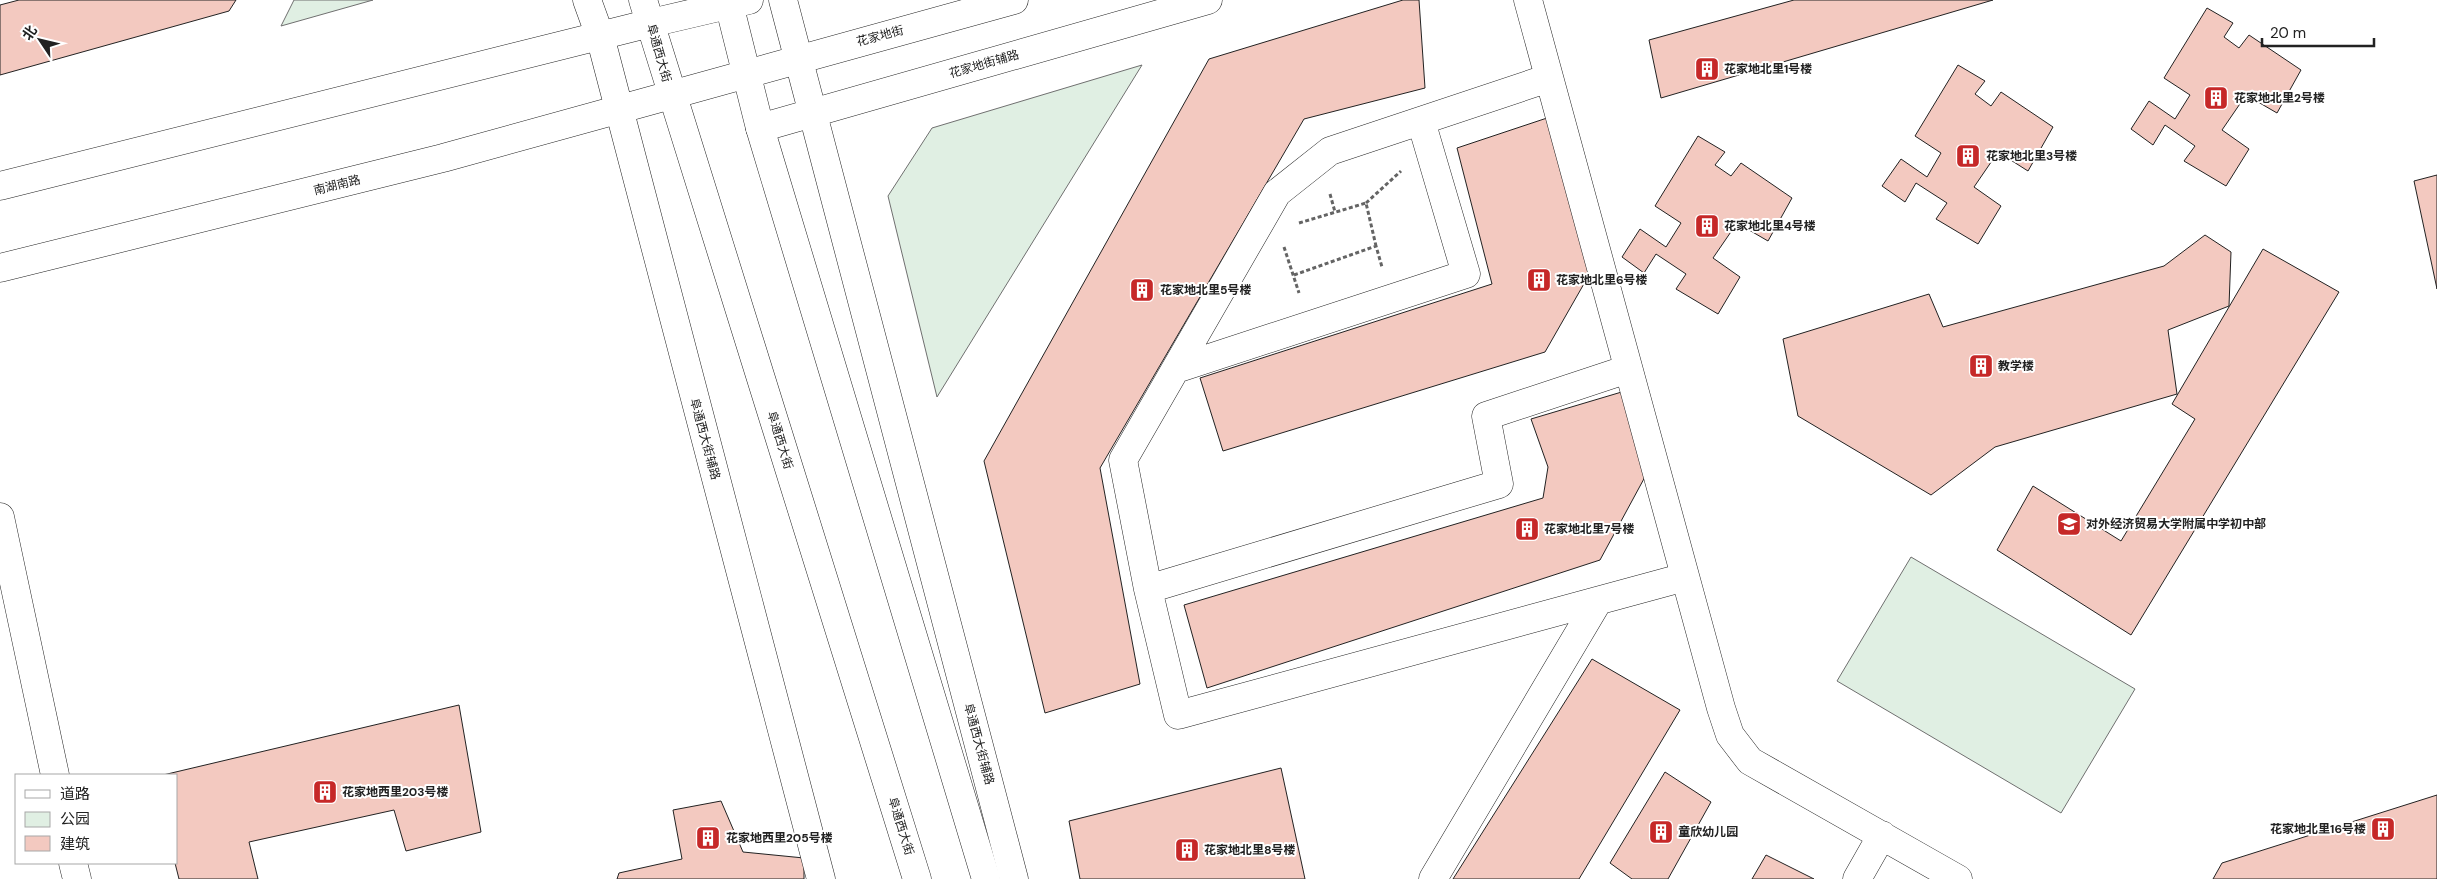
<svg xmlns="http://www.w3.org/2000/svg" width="2437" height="879" font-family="'DM Sans','Noto Sans SC',sans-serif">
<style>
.green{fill:#e0efe3;stroke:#6f6f6f}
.building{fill:#f3c9c0;stroke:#222}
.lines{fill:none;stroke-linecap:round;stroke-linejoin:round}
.minor-casing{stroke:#222;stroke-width:29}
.tertiary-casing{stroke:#222;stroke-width:29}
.secondary-casing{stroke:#222;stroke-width:29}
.primary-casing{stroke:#222;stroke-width:29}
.path{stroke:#646464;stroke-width:3;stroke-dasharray:4 2.5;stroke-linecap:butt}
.minor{stroke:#fff;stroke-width:28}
.tertiary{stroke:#fff;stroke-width:28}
.secondary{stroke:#fff;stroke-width:28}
.primary{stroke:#fff;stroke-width:28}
.labels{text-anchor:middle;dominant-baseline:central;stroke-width:4;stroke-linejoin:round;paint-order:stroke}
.street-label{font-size:12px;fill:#222;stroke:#fff}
.poi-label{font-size:12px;font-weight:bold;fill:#222;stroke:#fff;text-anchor:start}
</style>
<rect width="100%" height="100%" fill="#fff"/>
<path class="green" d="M294,0H373L281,26Z
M1142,65L937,397L888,196L932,128Z
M1911,557L2135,689L2061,813L1837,681Z"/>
<path class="building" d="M19,0H236L229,11L0,75V5Z
M1403,0H1419L1425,88L1304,119L1100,468L1140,684L1045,713L984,461L1209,59Z
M1794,0H1993L1661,98L1649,40Z
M2207,8L2233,23L2224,37L2239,48L2249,35L2301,70L2277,113L2246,95L2222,130L2249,149L2226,186L2184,161L2195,146L2165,125L2153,145L2131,129L2149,101L2175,119L2190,95L2164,78Z
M1958,65L1985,81L1975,94L1991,106L2001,92L2053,127L2028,171L1998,152L1974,187L2001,206L1978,244L1936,219L1947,203L1916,183L1905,202L1882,186L1901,159L1927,177L1941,153L1915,136Z
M1550,117L1589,275L1545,352L1223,451L1200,378L1492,284L1457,148Z
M1698,136L1725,152L1715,165L1731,176L1741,163L1792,198L1768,241L1737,223L1713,258L1740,277L1718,314L1676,289L1686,274L1656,254L1644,273L1622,257L1640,229L1666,247L1681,223L1655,206Z
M2437,175V289L2414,181Z
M2205,235L2231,252L2229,306L2168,330L2177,394L1995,447L1931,495L1798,416L1783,339L1929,294L1943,327L2164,266Z
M2263,249L2339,292L2131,635L1997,550L2033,486L2121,541L2195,419L2172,404Z
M1625,391L1646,475L1600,560L1207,688L1184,605L1543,498L1548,467L1531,419Z
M1592,659L1680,710L1579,879H1453Z
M459,705L481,832L406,851L394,810L249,842L258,879H179L175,863L176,775H163Z
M1281,768L1305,879H1080L1069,821Z
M1665,772L1711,802L1668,879H1632L1610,863Z
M2437,795V879H2213L2222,863Z
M721,801L743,852L804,858V879H617L619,873L682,859L673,810Z
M1766,855L1814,879H1752Z"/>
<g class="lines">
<defs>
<path id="minor" d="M587,0L600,36L821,879
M783,0L1014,879
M1528,0L1721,708L1730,735L1750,761L1958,879
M1549,78L1330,151L1277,193L1123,460L1148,589L1178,715L1685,577
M760,128L1208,0
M1176,369L1466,274L1421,121
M0,517L55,775
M1148,589L1499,484L1486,416L1628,369
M73,863L77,879
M1433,879L1598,601
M1857,879L1882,835"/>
<path id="tertiary" d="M0,186L651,23
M0,268L443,158L671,95"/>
<path id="secondary" d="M651,23L749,0
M671,95L1014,0"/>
<path id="primary" d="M643,0L917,879
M728,0L760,128L986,879"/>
</defs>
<use href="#minor" class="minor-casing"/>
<use href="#tertiary" class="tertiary-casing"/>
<use href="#secondary" class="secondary-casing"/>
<use href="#primary" class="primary-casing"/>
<path class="path" d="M1330,194L1335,212
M1366,203L1401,171
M1299,223L1366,203L1376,246
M1284,247L1299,293
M1294,275L1376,246L1382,267"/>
<use href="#minor" class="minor"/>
<use href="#tertiary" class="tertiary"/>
<use href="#secondary" class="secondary"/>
<use href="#primary" class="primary"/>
</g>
<defs>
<symbol id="building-square" viewBox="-11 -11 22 22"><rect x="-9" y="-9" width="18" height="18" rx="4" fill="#c62828" stroke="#fff"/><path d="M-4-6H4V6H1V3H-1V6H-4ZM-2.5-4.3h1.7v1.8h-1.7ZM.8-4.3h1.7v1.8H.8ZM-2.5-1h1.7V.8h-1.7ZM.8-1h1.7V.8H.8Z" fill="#fff"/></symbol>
<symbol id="school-square" viewBox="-11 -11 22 22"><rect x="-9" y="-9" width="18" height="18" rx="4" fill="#c62828" stroke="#fff"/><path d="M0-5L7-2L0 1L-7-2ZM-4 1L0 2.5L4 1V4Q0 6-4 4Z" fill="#fff"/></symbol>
</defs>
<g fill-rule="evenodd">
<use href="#building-square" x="1693" y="55" width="28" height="28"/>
<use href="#building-square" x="2202" y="84" width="28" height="28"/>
<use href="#building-square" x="1954" y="142" width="28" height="28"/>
<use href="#building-square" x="1693" y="212" width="28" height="28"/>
<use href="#building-square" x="1525" y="266" width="28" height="28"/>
<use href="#building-square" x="1128" y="276" width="28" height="28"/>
<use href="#building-square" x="1967" y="352" width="28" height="28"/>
<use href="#school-square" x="2055" y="510" width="28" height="28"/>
<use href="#building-square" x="1513" y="515" width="28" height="28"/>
<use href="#building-square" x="311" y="778" width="28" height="28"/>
<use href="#building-square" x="2369" y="815" width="28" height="28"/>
<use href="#building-square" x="1647" y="818" width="28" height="28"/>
<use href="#building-square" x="694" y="824" width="28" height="28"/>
<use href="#building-square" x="1173" y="836" width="28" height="28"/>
</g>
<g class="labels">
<g class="street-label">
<text transform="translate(880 36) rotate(-15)">花家地街</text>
<text transform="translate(659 53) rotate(74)">阜通西大街</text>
<text transform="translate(984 64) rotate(-16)">花家地街辅路</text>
<text transform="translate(337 185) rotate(-14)">南湖南路</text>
<text transform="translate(705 439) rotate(75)">阜通西大街辅路</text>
<text transform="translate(780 440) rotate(73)">阜通西大街</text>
<text transform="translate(979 744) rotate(75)">阜通西大街辅路</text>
<text transform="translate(901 826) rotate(73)">阜通西大街</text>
</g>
<g class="poi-label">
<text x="1724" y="69">花家地北里1号楼</text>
<text x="2234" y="98">花家地北里2号楼</text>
<text x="1986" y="156">花家地北里3号楼</text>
<text x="1724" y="226">花家地北里4号楼</text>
<text x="1556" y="280">花家地北里6号楼</text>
<text x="1160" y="290">花家地北里5号楼</text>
<text x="1998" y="366">教学楼</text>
<text x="2086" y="524">对外经济贸易大学附属中学初中部</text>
<text x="1544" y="529">花家地北里7号楼</text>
<text x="342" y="792">花家地西里203号楼</text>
<text x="2366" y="829" text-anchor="end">花家地北里16号楼</text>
<text x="1678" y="832">童欣幼儿园</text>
<text x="726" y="838">花家地西里205号楼</text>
<text x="1204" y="850">花家地北里8号楼</text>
</g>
</g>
<rect x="15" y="774" width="162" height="90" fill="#ffffff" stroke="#a7a7a7"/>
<rect x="25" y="790" width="25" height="8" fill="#ffffff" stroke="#a7a7a7"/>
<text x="60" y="799" font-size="15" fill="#222222">道路</text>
<rect x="25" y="812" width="25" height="15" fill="#e0efe3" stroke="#a7a7a7"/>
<text x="60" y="824" font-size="15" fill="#222222">公园</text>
<rect x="25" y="836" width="25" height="15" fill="#f3c9c0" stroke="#a7a7a7"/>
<text x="60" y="849" font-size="15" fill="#222222">建筑</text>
<g transform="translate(40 40) rotate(305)" stroke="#ffffff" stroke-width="4" paint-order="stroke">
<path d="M0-4L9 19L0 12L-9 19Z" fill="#222222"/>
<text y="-8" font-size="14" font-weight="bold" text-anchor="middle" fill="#222222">北</text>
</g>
<path d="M2262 38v8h112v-8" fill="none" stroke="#222222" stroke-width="2.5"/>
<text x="2270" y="38" font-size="15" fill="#222222" stroke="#ffffff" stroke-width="4" paint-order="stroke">20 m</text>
</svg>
